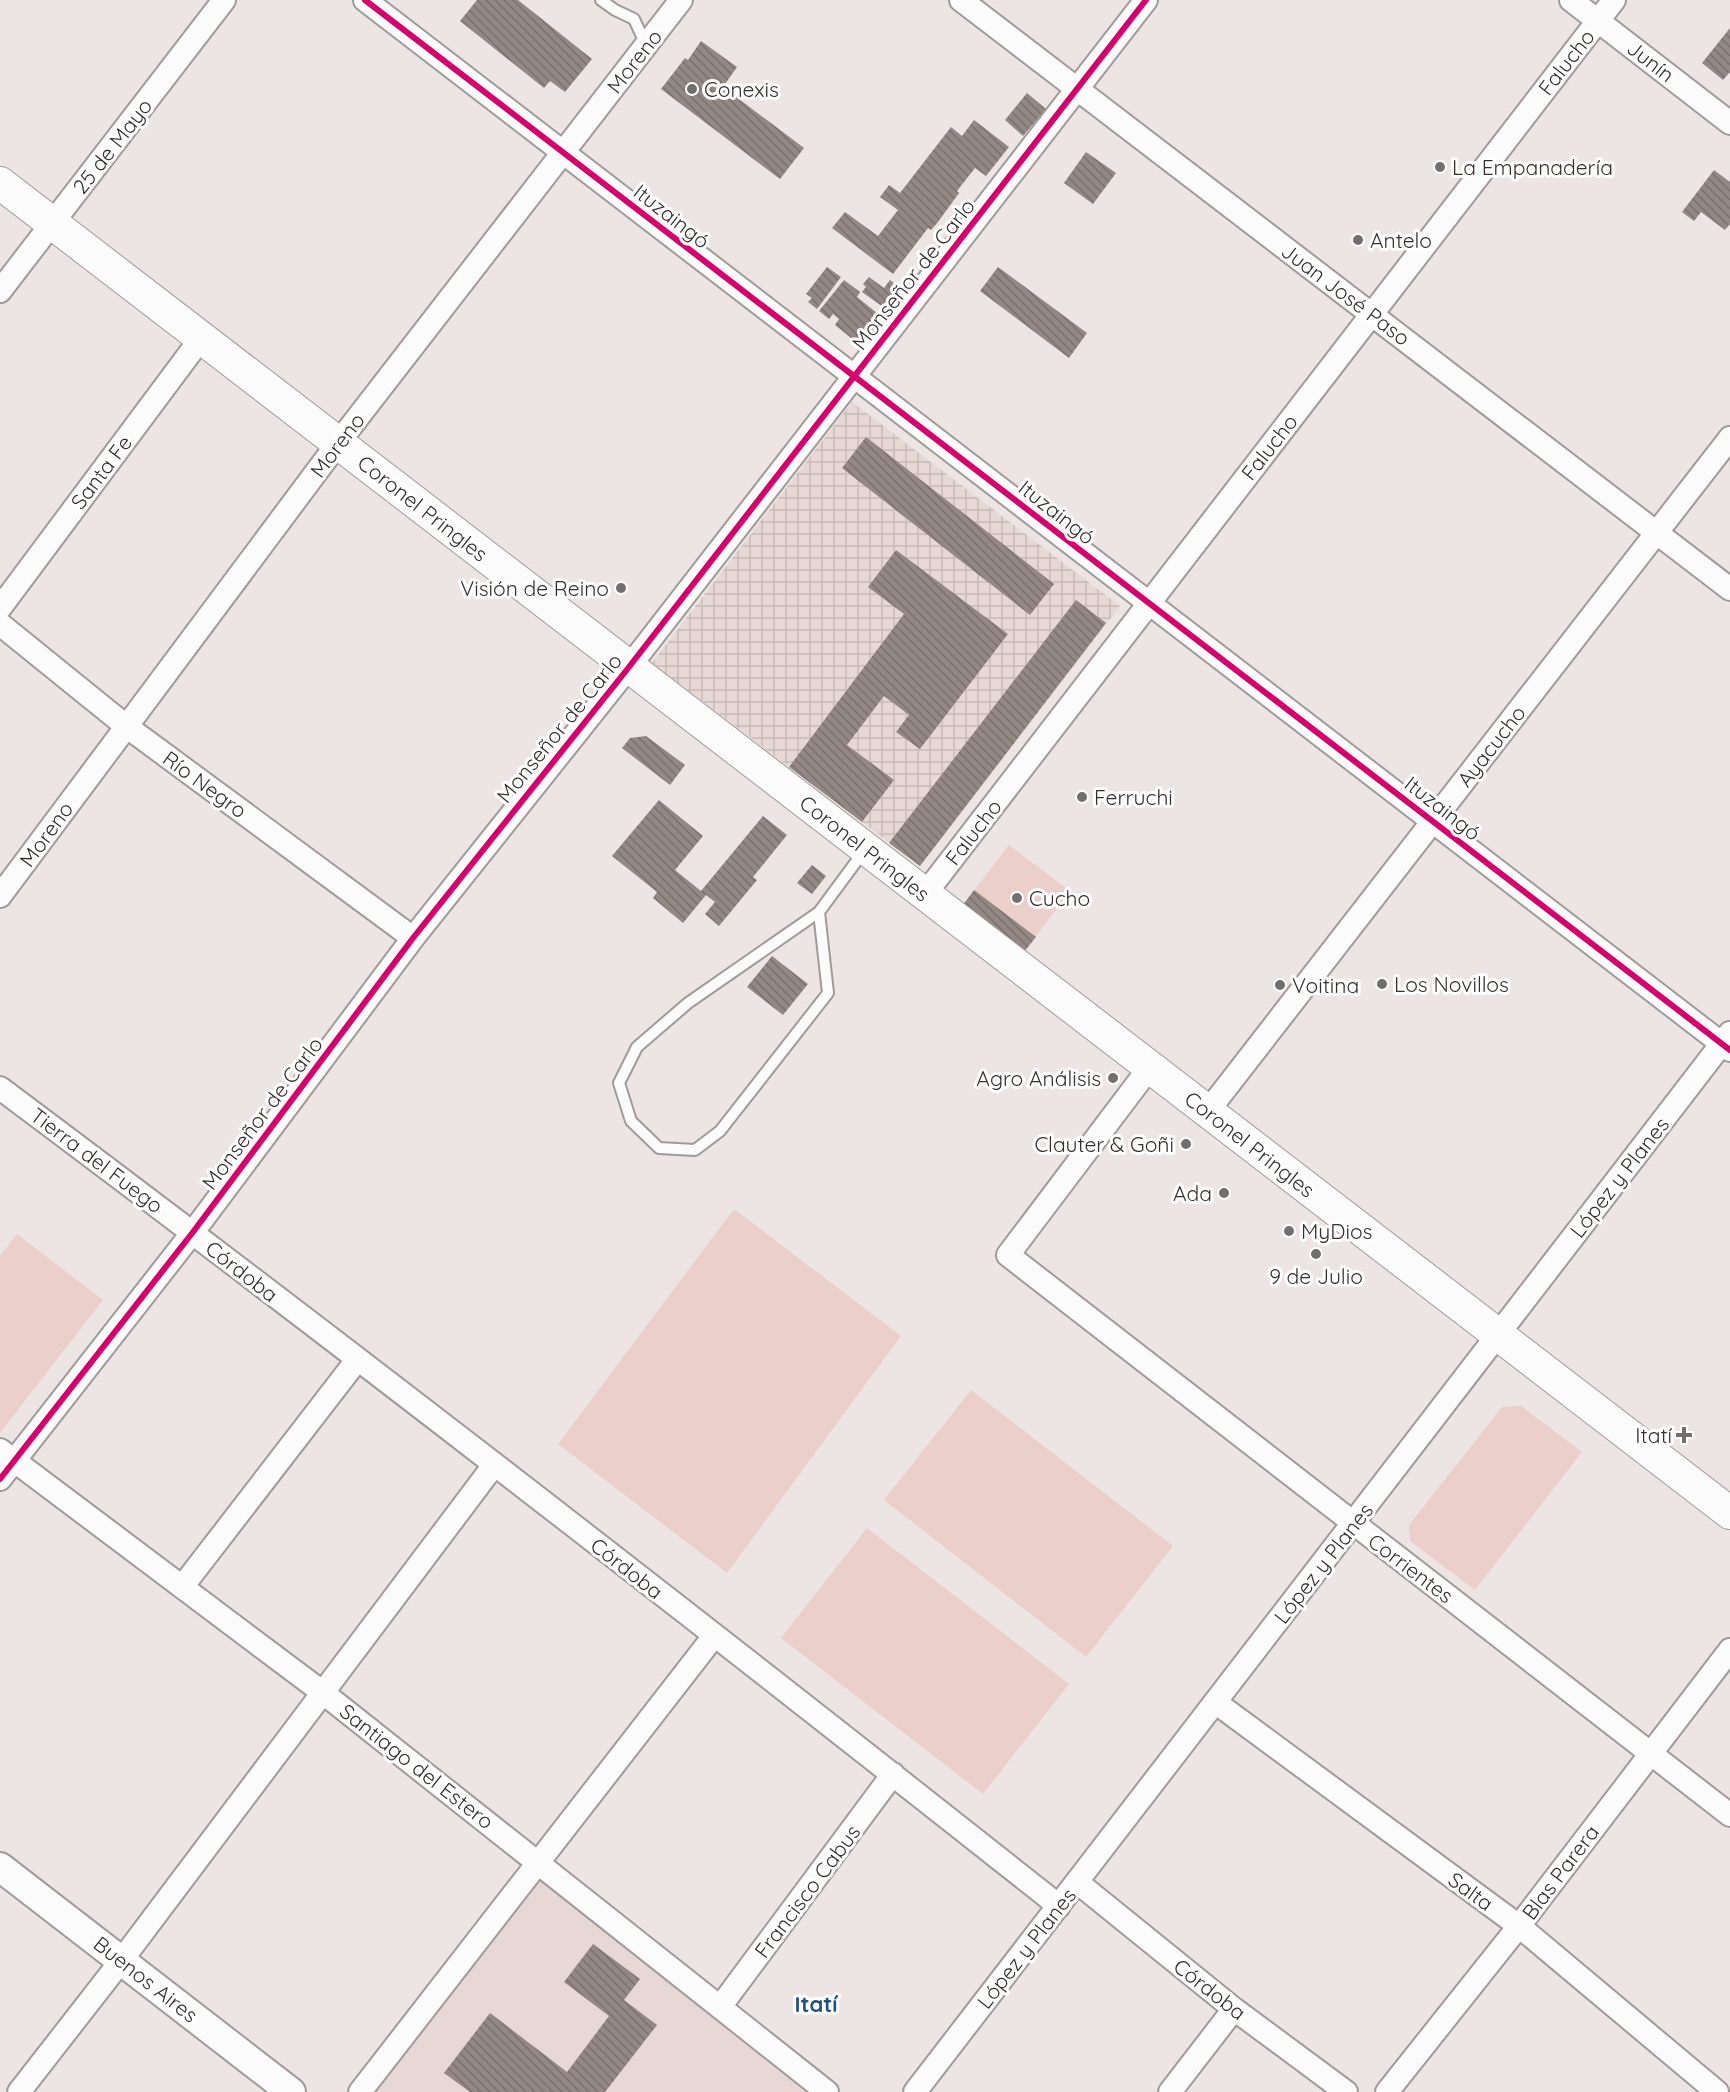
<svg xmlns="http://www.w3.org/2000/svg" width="1730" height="2092" font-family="Quicksand,sans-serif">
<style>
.built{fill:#e7d8d5}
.industrial{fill:url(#industrial-grid)}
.park{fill:#eacfca}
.building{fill:url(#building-back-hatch)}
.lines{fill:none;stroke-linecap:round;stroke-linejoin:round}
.service-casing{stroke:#a09b9a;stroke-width:14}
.minor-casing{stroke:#a09b9a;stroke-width:26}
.tertiary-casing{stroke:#a09b9a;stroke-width:32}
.secondary-casing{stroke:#a09b9a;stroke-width:34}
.service{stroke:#fcfbfb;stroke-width:10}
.minor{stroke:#fcfbfb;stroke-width:22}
.tertiary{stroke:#fcfbfb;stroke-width:28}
.secondary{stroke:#fcfbfb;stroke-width:32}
.cycleway-casing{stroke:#fff;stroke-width:10}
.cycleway{stroke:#d6006c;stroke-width:6}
.poi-dot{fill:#746f6e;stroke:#fff;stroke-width:2}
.labels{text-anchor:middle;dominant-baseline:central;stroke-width:6;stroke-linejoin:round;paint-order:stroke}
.street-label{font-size:21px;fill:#342f2e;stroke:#fff}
.poi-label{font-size:21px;fill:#342f2e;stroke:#fff;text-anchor:start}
.neighbourhood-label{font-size:22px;font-weight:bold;fill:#235185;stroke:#fff}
</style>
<defs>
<pattern id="industrial-grid" width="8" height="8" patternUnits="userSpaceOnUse" patternTransform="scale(1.5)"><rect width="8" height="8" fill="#e7d8d5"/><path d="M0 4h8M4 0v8" fill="none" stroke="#c7bab7"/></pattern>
<pattern id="building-back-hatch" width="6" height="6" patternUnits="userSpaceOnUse" patternTransform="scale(1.5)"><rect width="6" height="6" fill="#948885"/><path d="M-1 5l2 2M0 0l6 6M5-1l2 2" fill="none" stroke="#7a706d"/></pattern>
</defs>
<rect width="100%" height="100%" fill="#ece5e4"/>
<path class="built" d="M537,1861L828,2092H360Z"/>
<path class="industrial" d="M852,402L1120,606L920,866L652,663Z"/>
<path class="park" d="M1009,845L1070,891L1024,952L963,905Z
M734,1209L901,1336L727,1573L558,1444Z
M17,1234L103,1300L0,1433V1256Z
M971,1390L1173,1546L1086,1657L884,1500Z
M1521,1406L1582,1452L1475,1590L1410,1541L1409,1525L1502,1407Z
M867,1528L1069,1684L983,1794L781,1638Z"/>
<path class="building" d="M477,0H518L592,59L565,92L550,81L544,88L460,21Z
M1730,28V72L1723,80L1702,63Z
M701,41L737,67L723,87L804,148L780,179L661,89L685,58L688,60Z
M1027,93L1046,109L1023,136L1005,120Z
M974,120L1009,147L986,176L975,168L957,191L959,193L938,222L931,230L928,228L893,274L832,228L845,212L878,236L898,210L880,197L889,185L900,193L951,127L962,136Z
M1086,152L1116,173L1093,204L1064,183Z
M1714,170L1730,182V224L1725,230L1701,212L1694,221L1682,212Z
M827,267L841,277L817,309L808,302L812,298L806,294Z
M998,267L1087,333L1069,358L980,291Z
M869,277L884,288L890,280L902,289L897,295L894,292L883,307L862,292L866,287L863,284Z
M844,280L860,292L857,297L882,317L863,342H856L835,325L839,319L833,314L829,319L819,311Z
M866,437L1054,584L1030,615L842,468Z
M896,550L1008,634L920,749L896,732L909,715L884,696L847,745L894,780L862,822L789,767L904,614L868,587Z
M1076,600L1106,623L920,866L889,843Z
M646,736L685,765L670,785L622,748L630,738Z
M659,800L703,836L675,870L701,891L763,816L787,835L753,877L757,880L719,926L705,914L715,902L706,895L683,923L653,898L657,892L612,856Z
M812,865L826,876L812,894L797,883Z
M974,890L1036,937L1024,952L963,905Z
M772,956L808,984L783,1015L747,987Z
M593,1944L640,1979L624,2000L657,2025L605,2092H470L444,2073L490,2013L567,2072L609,2016L564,1982Z"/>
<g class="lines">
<defs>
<path id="service" d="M601,0L615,10L634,19L646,45
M819,912L828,993L720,1131L695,1150L659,1148L631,1121L619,1083L637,1047L688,1003L819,912L864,851"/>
<path id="minor" d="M365,0L1730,1050
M961,0L1730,589
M1571,0L1730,123
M0,291L224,0
M0,608L202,337
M0,624L126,726L413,938
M925,894L1614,0
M0,896L338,443L681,0
M1150,1067L1008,1255L1730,1815
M0,1088C357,1355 709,1629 1059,1906
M1208,1111L1730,438
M0,1450L322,1692L827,2092
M0,1479L193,1232L413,938L629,667L1146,0
M182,1587L357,1360
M1215,1702L1519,1926L1717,2092
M1077,1882L1234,2009L1346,2092
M720,2007L893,1774
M19,2092L121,1961L494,1465
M360,2092L714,1636
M915,2092L1730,1033
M1170,2092L1234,2009
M1387,2092L1519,1926L1730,1650"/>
<path id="tertiary" d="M0,1867L291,2092"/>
<path id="secondary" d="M0,183L1730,1513"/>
</defs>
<use href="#service" class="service-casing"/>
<use href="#minor" class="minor-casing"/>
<use href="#tertiary" class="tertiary-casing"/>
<use href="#secondary" class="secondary-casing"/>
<use href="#service" class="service"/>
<use href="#minor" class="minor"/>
<use href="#tertiary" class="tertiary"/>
<use href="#secondary" class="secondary"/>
<defs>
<path id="cycleway" d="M365,0L1730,1050
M0,1479L193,1232L413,938L629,667L1146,0"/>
</defs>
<use href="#cycleway" class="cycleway-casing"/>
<use href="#cycleway" class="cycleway"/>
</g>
<g class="poi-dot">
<circle cx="692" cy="89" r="6"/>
<circle cx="1440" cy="167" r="6"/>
<circle cx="1358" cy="240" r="6"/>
<circle cx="621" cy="588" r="6"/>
<circle cx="1082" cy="797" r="6"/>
<circle cx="1017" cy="898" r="6"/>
<circle cx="1382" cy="984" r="6"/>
<circle cx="1280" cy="985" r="6"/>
<circle cx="1113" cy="1078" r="6"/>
<circle cx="1186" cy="1144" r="6"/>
<circle cx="1224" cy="1193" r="6"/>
<circle cx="1289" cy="1231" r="6"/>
<circle cx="1316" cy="1254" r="6"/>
<path d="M1681 1426h6v6h6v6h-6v6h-6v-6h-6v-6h6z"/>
</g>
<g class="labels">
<g class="street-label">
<text transform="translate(634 61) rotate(-52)">Moreno</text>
<text transform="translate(1651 61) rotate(38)">Junín</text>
<text transform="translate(1566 62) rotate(-52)">Falucho</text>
<text transform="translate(112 146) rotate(-52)">25 de Mayo</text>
<text transform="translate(672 216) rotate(38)">Ituzaingó</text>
<text transform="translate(913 274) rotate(-52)">Monseñor de Carlo</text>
<text transform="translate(1346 294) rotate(37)">Juan José Paso</text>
<text transform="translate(337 445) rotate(-53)">Moreno</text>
<text transform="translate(1269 447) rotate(-52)">Falucho</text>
<text transform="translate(101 472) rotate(-53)">Santa Fe</text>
<text transform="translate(423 508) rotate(38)">Coronel Pringles</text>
<text transform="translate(1057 512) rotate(38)">Ituzaingó</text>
<text transform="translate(559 728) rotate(-51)">Monseñor de Carlo</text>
<text transform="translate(1491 746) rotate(-52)">Ayacucho</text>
<text transform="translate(205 784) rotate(36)">Río Negro</text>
<text transform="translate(1443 808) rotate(38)">Ituzaingó</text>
<text transform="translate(973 832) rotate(-52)">Falucho</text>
<text transform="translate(46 834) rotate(-54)">Moreno</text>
<text transform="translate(865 848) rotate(38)">Coronel Pringles</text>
<text transform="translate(262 1113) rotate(-53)">Monseñor de Carlo</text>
<text transform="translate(1250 1144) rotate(38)">Coronel Pringles</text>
<text transform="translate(97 1160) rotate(37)">Tierra del Fuego</text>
<text transform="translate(1619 1177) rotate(-52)">López y Planes</text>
<text transform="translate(242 1271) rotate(38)">Córdoba</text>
<text transform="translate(1323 1563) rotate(-52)">López y Planes</text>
<text transform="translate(627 1568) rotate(38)">Córdoba</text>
<text transform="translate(1411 1568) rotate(37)">Corrientes</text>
<text transform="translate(417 1766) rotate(38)">Santiago del Estero</text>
<text transform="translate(1560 1872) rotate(-53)">Blas Parera</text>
<text transform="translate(807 1891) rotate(-53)">Francisco Cabus</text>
<text transform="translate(1471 1891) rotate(36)">Salta</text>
<text transform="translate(1026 1948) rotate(-52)">López y Planes</text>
<text transform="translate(146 1979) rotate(38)">Buenos Aires</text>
<text transform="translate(1210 1989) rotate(38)">Córdoba</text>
</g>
<g class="poi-label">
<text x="704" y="89">Conexis</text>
<text x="1452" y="167">La Empanadería</text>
<text x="1370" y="240">Antelo</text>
<text x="609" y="588" text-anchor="end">Visión de Reino</text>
<text x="1094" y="797">Ferruchi</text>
<text x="1029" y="898">Cucho</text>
<text x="1394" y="984">Los Novillos</text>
<text x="1292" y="985">Voitina</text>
<text x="1101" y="1078" text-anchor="end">Agro Análisis</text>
<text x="1174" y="1144" text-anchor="end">Clauter &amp; Goñi</text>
<text x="1212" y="1193" text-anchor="end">Ada</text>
<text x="1301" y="1231">MyDios</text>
<text x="1316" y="1276" text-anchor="middle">9 de Julio</text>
<text x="1672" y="1435" text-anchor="end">Itatí</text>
</g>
<g class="neighbourhood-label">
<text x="816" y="2004">Itatí</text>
</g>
</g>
</svg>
